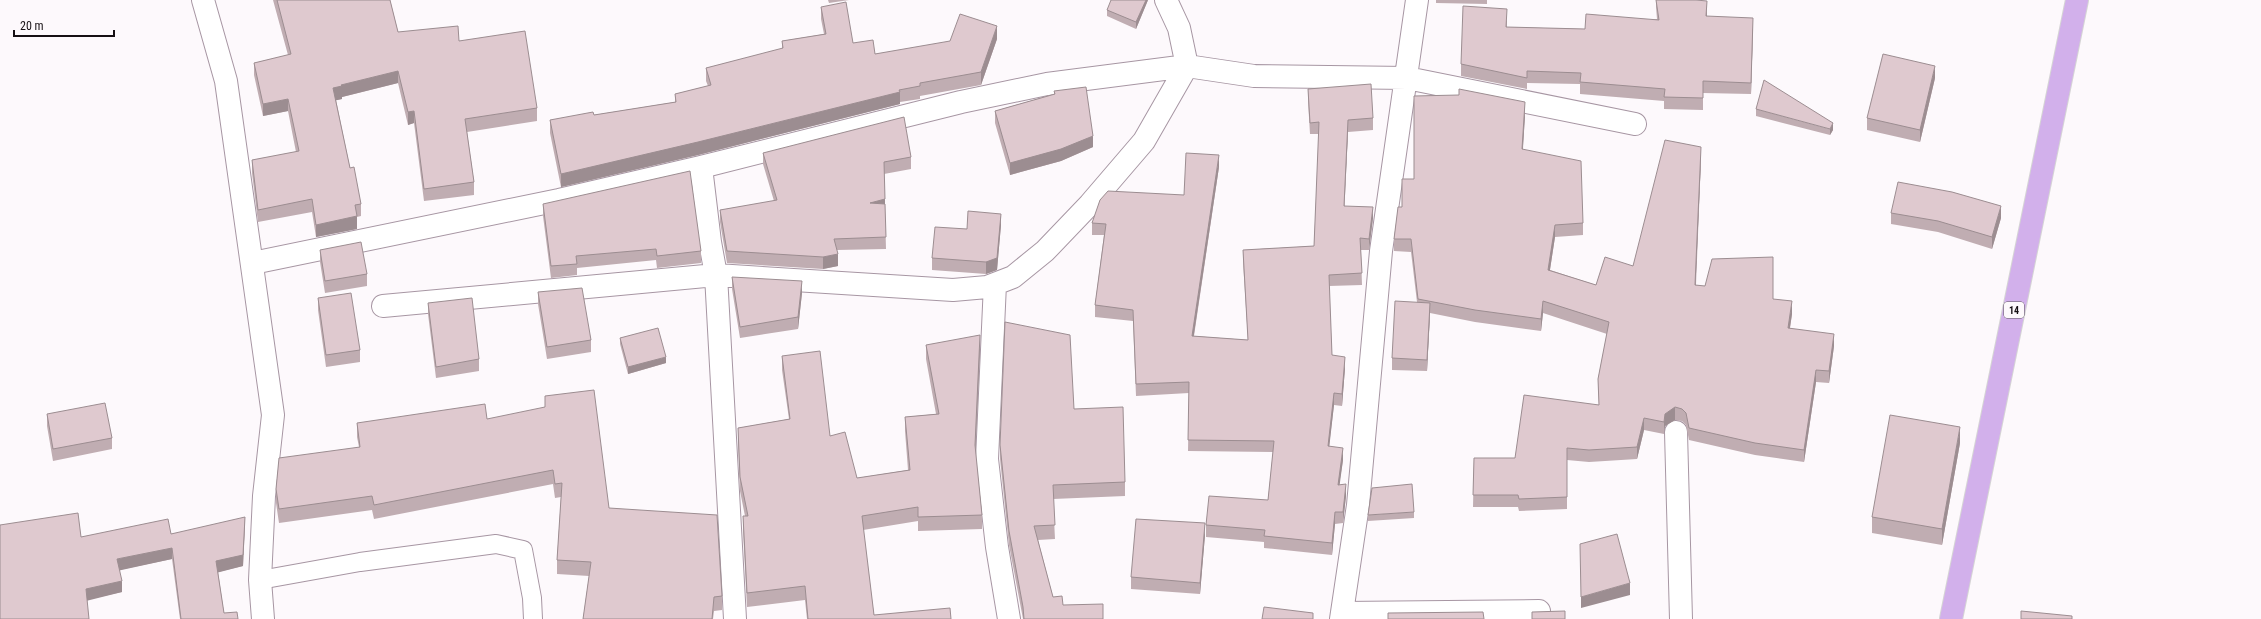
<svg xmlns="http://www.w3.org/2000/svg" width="2261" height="619" font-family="'Roboto Condensed',sans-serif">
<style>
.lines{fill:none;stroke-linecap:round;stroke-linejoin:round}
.service-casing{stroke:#a796a3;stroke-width:20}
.minor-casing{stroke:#a796a3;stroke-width:24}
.trunk-casing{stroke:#d5d4d5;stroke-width:24}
.service{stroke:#fff;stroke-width:18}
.minor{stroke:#fff;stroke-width:22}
.trunk{stroke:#d2b0eb;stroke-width:22}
.wall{fill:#c0adb2}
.shaded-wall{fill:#9c8d91}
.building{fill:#dfc9cf;stroke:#9c8d91}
.labels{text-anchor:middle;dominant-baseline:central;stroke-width:3;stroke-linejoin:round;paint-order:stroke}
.shield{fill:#fdf9fc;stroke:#5b565a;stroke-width:1}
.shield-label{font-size:10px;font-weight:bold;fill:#161014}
</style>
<rect width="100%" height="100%" fill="#fdf9fc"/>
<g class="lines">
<defs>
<path id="service" d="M260,580L360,562L496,544L523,550L532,598L533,619"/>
<path id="minor" d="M203,0L226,81L273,415L264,496L260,580L263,619
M1166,0L1179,28L1187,66L1254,76L1407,78L1635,124
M253,263L559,200L701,167L710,242L716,275L735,619
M995,284L987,459L997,547L1009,619
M383,306L716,275L953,290L987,287L1013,277L1045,251L1090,204L1144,141L1187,66L1047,84L961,102L701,167
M1676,432L1681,619
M1342,613L1539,611
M1341,619L1358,505L1381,251L1417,0"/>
<path id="trunk" d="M1951,619L2077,0"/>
</defs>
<use href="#service" class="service-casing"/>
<use href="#minor" class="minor-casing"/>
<use href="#trunk" class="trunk-casing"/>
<use href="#service" class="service"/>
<use href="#minor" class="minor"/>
<use href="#trunk" class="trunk"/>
</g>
<path class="wall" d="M273,0H390L398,32L459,41L537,108V121L467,132L474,182V195L424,201L414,123L408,125L398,83L342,97V99L336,100L350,168L361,204V216L357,217V229L316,237L312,212L258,222L252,173V160L296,152L288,111L263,116L254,75V63L288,55Z
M828,0H849L829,3Z
M1148,0L1136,29L1107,16V10Z
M1436,0H1487V4L1436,3Z
M1656,0H1696L1707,13V16L1753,29L1751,94L1703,93V110L1664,109V101L1580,94V84L1527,83V89L1461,76V64L1507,20V27L1585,29L1657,19L1656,7Z
M821,7L853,43L875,54L997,39L981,85L920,96V99L900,102V104L698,155L561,187L550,133V120L594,115L675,102V94L708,86L706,81V68L782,49V41L824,34L821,19Z
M1935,78L1920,142L1867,130V118Z
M1308,89L1373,118V130L1348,132L1344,206L1373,218L1369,250H1361L1362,285L1329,286L1332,355L1345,368L1342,406L1334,405L1329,446L1343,460L1339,485L1346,496L1343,523L1335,524L1332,555L1264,548V542L1206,537V525L1268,500L1273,452L1188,451L1189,393L1136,396L1133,321L1095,317V305L1104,235H1092V223L1184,195L1219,167L1194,336L1248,340L1243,262V250L1314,246L1319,134H1310L1308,101Z
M1054,91L1093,147L1061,161L1010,175L995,123V111L1054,94Z
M1756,109L1833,130L1830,135L1756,116Z
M1525,115L1523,149L1583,223V235L1555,237L1550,270L1596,285L1633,266L1701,159L1696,285L1773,299L1792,314L1790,328L1834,346L1829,383L1816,382L1804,462L1755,455L1689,440L1686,425L1682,421L1675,420L1665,426L1664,434L1644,430L1637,459L1589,462L1567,460V509L1519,511L1518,507H1473L1474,458H1515L1599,405L1598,379L1607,334L1543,313L1541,331L1475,322L1430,313L1427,371L1392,370V358L1417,302L1411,252L1394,251V239L1402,207L1414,179Z
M763,153L911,157V169L884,174L886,249L837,250L838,266L823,269L727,263L720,222V210L774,201L763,164Z
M543,204L701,251V263L657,268L656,260L577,268V275L551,278L543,216Z
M1891,213L2001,218L1992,249L1938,232L1891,224Z
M1001,225L997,270L986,274L932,270V258L967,229Z
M320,250L367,274V286L325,293L320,262Z
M732,277L802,293L798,329L740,338L732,289Z
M538,292L591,340V352L547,359L538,304Z
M318,298L360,350V362L326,367L318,310Z
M428,303L479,359V371L436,378L428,314Z
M620,338L666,363L628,374L620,344Z
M926,345L980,349L975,449L982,515V529L918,531V521L863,530L874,615L951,619H807L805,600L747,607L743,530V516H745L740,491L738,442V428L789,419L782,370V356L830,436L857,478L908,470L905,431V417L936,414L926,359Z
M1074,409L1125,482V496L1053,499L1055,539L1038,540L1053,597L1063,605L1103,619H1023L1009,545L1000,459V445Z
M47,414L112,438V449L53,461L47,426Z
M487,419L609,508L722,596V610L714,611L713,619H583L589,576L557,574V560L561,497L555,498L553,484L374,519L372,510L279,523L276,503V489L359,447L357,437V423Z
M1960,443L1942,545L1872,533V517Z
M1414,512V518L1368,521V515Z
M245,528L243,566L218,572L224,613L238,619H180L172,559L119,570L122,592L0,619L171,534Z
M1205,535L1200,594L1131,589V577Z"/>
<path class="shaded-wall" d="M1146,0H1148L1136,29V22Z
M1707,1V13L1706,27V16Z
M1753,18V29L1751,94V83Z
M997,26V39L981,85V72Z
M1935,66V78L1920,142V130Z
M398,71V83L342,97V99L333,101V88L341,85Z
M900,92V104L698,155L561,187V174Z
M288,99V111L263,116V104Z
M1525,102V115L1522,161V149Z
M414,111V123L408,125V112Z
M1348,120V132L1344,217V206Z
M1833,123V130L1830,135V129Z
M1093,136V147L1061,161L1010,175V163Z
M1701,147V159L1695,297V285Z
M1219,155V167L1192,347V336Z
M885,199V211L870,203Z
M2001,206V218L1992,249V237Z
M1373,207V218L1369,250V239Z
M1001,214V225L997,270L986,274V262Z
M357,216V229L316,237V225Z
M1555,225V237L1548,282V270Z
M838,254V266L823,269V257Z
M802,281V293L798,329V317Z
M1543,301V313L1541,331V319Z
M1792,301V314L1788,340V328Z
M1430,303V315L1427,371V360Z
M1834,334V346L1829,383V371Z
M980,335V349L975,459V445Z
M666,357V363L628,374V367Z
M1345,357V368L1342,406V394Z
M1816,370V382L1804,462V450Z
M1334,393V405L1328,458V446Z
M1675,407V420L1665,426L1664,434V422L1665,414Z
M1644,418V430L1637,459V447Z
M1960,427V443L1942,545V529Z
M1343,448V460L1338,497V485Z
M1346,484V496L1343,523V512Z
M1335,512V524L1332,555V543Z
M245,517L243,566L216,573V561Z
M1205,523V535L1200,594V583Z
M172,548V559L117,571V559Z
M122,581V592L86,601V589Z
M1630,583V595L1581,608V597Z"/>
<path class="building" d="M277,0H390L398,32L458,26L459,41L525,31L537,108L465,119L474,182L424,189L414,111L408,112L398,71L341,85L342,86L333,88L350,168L354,167L361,204L355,205L357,216L316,225L312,199L258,210L252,160L299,151L288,99L263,104L254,63L291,54Z
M1111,0H1146L1136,22L1107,10Z
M1656,0H1696L1707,1L1706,16L1753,18L1751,83L1703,81V98L1664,97L1665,89L1580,82L1581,73L1527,71V78L1461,64L1463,6L1507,9L1506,27L1585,29L1586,14L1659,20Z
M846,2L853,43L873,40L875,54L950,41L960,14L997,26L981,72L920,83V86L899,90L900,92L698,142L561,174L550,120L593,112L594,115L676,102L675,94L711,85L706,68L783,48L782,41L826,34L821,7Z
M1883,54L1935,66L1920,130L1867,118Z
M1764,80L1833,123L1830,129L1756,109Z
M1371,84L1373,118L1348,120L1344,206L1373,207L1369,239L1360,238L1362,273L1329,275L1332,355L1345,357L1342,394L1334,393L1328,446L1343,448L1338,485L1346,484L1343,512H1335L1332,543L1264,536L1265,530L1206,525L1209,496L1268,500L1274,441L1188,440L1189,382L1136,384L1133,310L1095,305L1106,224L1092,223L1100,200L1108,191L1184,195L1186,153L1219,155L1192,336L1248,340L1243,250L1314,246L1319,122L1310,123L1308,89Z
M1086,87L1093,136L1061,149L1010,163L995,111L1055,94L1054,91Z
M1459,89L1525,102L1522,149L1581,161L1583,223L1555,225L1548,270L1596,285L1605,257L1633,266L1665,140L1701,147L1695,285L1705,286L1712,259L1773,257V299L1792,301L1788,328L1834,334L1829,371L1816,370L1804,450L1755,443L1689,428L1686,413L1682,409L1675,407L1665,414L1664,422L1644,418L1637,447L1589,450L1567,448V497L1519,499L1518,495H1473L1474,458H1515L1524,395L1599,405L1598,379L1609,322L1543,301L1541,319L1475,310L1418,299L1411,239H1394L1398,207H1402V179H1414V96L1459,95Z
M904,117L911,157L884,162L885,199L870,203L885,204L886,237L834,239L838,254L823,257L727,251L720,210L777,200L763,153Z
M690,171L701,251L657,256L656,249L576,256L577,264L551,266L543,204Z
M1898,182L1952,192L2001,206L1992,237L1938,221L1891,213Z
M968,211L1001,214L997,258L986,262L932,258L935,227L967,229Z
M361,242L367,274L325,281L320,250Z
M732,277L802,281L798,317L740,327Z
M582,288L591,340L547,347L538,292Z
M351,293L360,350L326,355L318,298Z
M472,298L479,359L436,367L428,303Z
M1395,301L1430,303L1427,360L1392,358Z
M1005,322L1070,335L1074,409L1123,407L1125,482L1053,485L1055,525L1034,526L1053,597L1062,596L1063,605L1103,604V619H1024L1023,607L1009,531L1000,445Z
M658,328L666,357L628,367L620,338Z
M980,335L975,445L982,515L918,517V507L862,516L874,615L950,608L951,619H808L805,586L747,593L743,516H748L740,477L738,428L790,419L782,356L820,351L830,436L845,432L857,478L910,470L905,417L939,414L926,345Z
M594,390L609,508L717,515L722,596L714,597L712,619H583L591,562L557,560L562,483L555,484L553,470L374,505L372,496L279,509L276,489L279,458L360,447L357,423L485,404L487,419L545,407V396Z
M105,403L112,438L53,449L47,414Z
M1890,415L1960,427L1942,529L1872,517Z
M1412,484L1414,512L1368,515L1372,488Z
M78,513L81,537L168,519L171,534L245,517L243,555L216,561L224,613L237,612L238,619H181L172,548L117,559L122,581L86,589L89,619H0V525Z
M1136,519L1205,523L1200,583L1131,577Z
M1617,534L1630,583L1581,597L1580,544Z
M1264,607L1313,613V619H1262Z
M1565,611V619H1532V612Z
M2021,611L2072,616V619H2021Z
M1483,612L1484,619H1388V613Z"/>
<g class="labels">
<rect class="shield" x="2004" y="302" width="20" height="16" rx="3"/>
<g class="shield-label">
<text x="2014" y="310">14</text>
</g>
</g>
<path d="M14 30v6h100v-6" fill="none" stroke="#161014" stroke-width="2"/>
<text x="20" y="30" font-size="12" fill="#161014" stroke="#fdf9fc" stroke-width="3" paint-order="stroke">20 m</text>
</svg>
